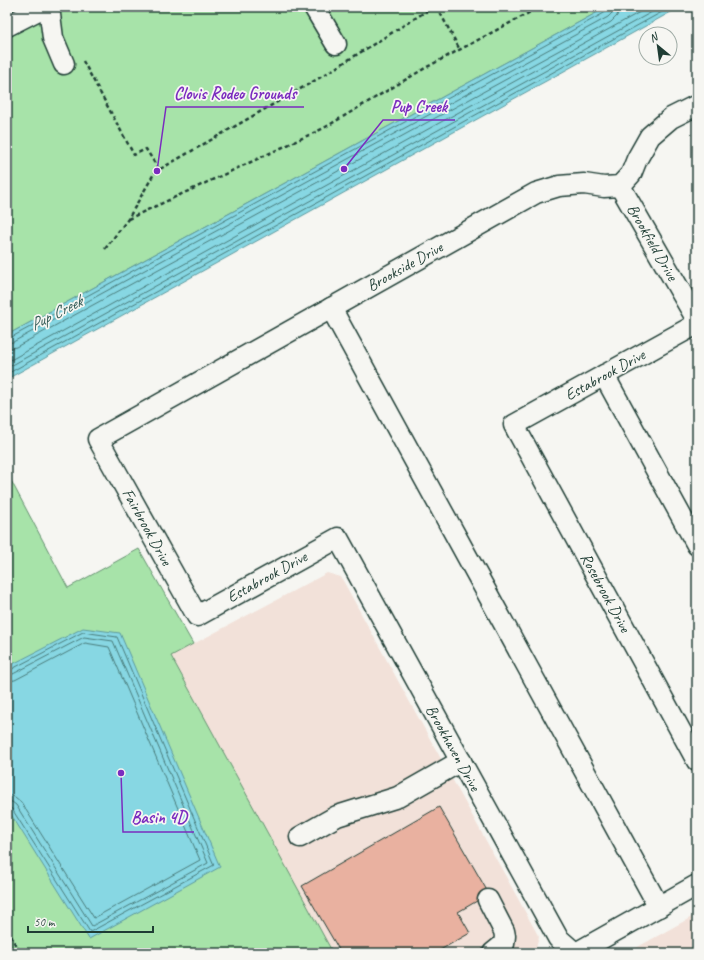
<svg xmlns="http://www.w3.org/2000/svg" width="704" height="960" font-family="Caveat,sans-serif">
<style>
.built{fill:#f2e1d9}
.green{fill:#a7e3a9;stroke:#63906e}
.water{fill:#87d7e3;stroke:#5d999d}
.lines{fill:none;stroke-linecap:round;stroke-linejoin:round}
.shore{stroke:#497b7a;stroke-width:1}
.building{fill:#e9b1a0;stroke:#1f3d34}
.minor-casing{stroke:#1f3d34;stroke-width:23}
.path{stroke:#1f3d34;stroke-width:2.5;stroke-dasharray:4 3;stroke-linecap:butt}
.minor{stroke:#f6f6f2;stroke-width:20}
.labels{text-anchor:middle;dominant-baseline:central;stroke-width:3.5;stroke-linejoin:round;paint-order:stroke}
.street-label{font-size:16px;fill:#1f3d34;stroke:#f6f6f2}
.water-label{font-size:17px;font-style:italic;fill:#345c57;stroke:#f6f6f2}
.leader{fill:none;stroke:#7b2cbf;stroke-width:1.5}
.callout-dot{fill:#7b2cbf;stroke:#f6f6f2;stroke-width:1.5}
.callout-label{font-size:17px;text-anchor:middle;font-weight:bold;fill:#7b2cbf;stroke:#f6f6f2;stroke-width:3.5;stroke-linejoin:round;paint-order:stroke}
</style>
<rect width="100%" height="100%" fill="#f6f6f2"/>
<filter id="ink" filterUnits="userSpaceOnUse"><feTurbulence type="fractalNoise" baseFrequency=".025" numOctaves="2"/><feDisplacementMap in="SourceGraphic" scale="8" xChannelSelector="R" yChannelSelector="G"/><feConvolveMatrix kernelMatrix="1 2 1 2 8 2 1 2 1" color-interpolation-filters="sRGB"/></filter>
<g filter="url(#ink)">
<path class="built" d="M327,573L341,577L539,937L535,952L533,953H333L171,656Z
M697,914V953H627Z"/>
<path class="green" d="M7,7H607L7,335Z
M7,473L68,588L139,549L193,644L171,656L333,953H7Z"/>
<path class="water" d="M607,7H680L7,379V335Z
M83,628L120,633L220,867L89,939L7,808V667Z"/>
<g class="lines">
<path class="shore" d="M7,338H10L606,12L608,7
M7,343L13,342L608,17L612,13L613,7
M7,349L16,347L611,22L617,16L619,7
M7,362L649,7
M7,368L661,7
M7,374L671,7
M7,670H10L83,632L117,637L214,865L90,932L12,809L7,806
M7,675L13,674L84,637L113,641L208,863L92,926L16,805L12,802L7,801
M7,681L15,680L85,643L109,647L200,860L94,918L21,802L15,797L7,795"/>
</g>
<path class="building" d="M439,807L489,894L458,912L470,933L435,953H341L302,886Z"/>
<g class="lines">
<defs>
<g id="minor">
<path d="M49,7L53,38L64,64"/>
<path d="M314,7L336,44"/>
<path d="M7,26L44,7"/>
<path id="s1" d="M620,186L697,320"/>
<path d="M331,308L659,907"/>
<path id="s2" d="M697,324L514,425L697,761"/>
<path d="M604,375L697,545"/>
<path d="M300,837L337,816L398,797L461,761"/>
<path d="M488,900L504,931L505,936L504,944L493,953"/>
<path id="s3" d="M575,953L558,938L338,538L197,616L98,439L536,193L559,186L584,184L604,187L620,186L631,174L637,159L650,136L671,118L697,105"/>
<path d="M576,953L697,885"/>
</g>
</defs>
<use href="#minor" class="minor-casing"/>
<path class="path" d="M437,7L460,50
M524,7L528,13
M83,61L134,155L146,149L159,170
M128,219L324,128L427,67L540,7
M105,249L128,219L155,172L321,77L433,7
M7,929L20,953"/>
<use href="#minor" class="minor"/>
</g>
</g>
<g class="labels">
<g class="street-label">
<text stroke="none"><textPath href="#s1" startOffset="65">Brookfield Drive</textPath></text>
<text stroke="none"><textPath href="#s3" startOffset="1195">Brookside Drive</textPath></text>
<text transform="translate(605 375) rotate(-29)">Estabrook Drive</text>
<text transform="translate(147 527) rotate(61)">Fairbrook Drive</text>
<text transform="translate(267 577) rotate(-29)">Estabrook Drive</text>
<text stroke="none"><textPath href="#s2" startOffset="400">Rosebrook Drive</textPath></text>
<text transform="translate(453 748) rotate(61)">Brookhaven Drive</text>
</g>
<g class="water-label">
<text transform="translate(56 313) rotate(-27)">Pup Creek</text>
</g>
</g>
<path class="leader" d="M157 171L166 107H304M344 169L383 120H455M121 773L123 832H194"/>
<g class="callout-dot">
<circle cx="157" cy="171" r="4"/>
<circle cx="344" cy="169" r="4"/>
<circle cx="121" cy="773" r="4"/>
</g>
<g class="callout-label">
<text x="235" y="99">Clovis Rodeo Grounds</text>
<text x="419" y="112">Pup Creek</text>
<text x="159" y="823">Basin 4D</text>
</g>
<rect width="704" height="960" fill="none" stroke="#f6f6f2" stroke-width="24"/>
<rect x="12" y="12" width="680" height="936" fill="none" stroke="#1f3d34" stroke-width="1.5" filter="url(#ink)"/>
<g transform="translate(658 46) rotate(331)"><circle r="19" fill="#f6f6f2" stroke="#a0aca6"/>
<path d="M0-3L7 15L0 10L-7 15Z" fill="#1f3d34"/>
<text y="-6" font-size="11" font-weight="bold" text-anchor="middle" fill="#1f3d34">N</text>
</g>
<path d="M28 926v6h125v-6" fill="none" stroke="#1f3d34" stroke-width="2"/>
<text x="34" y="926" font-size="12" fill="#1f3d34" stroke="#f6f6f2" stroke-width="3" paint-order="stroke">50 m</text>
</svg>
